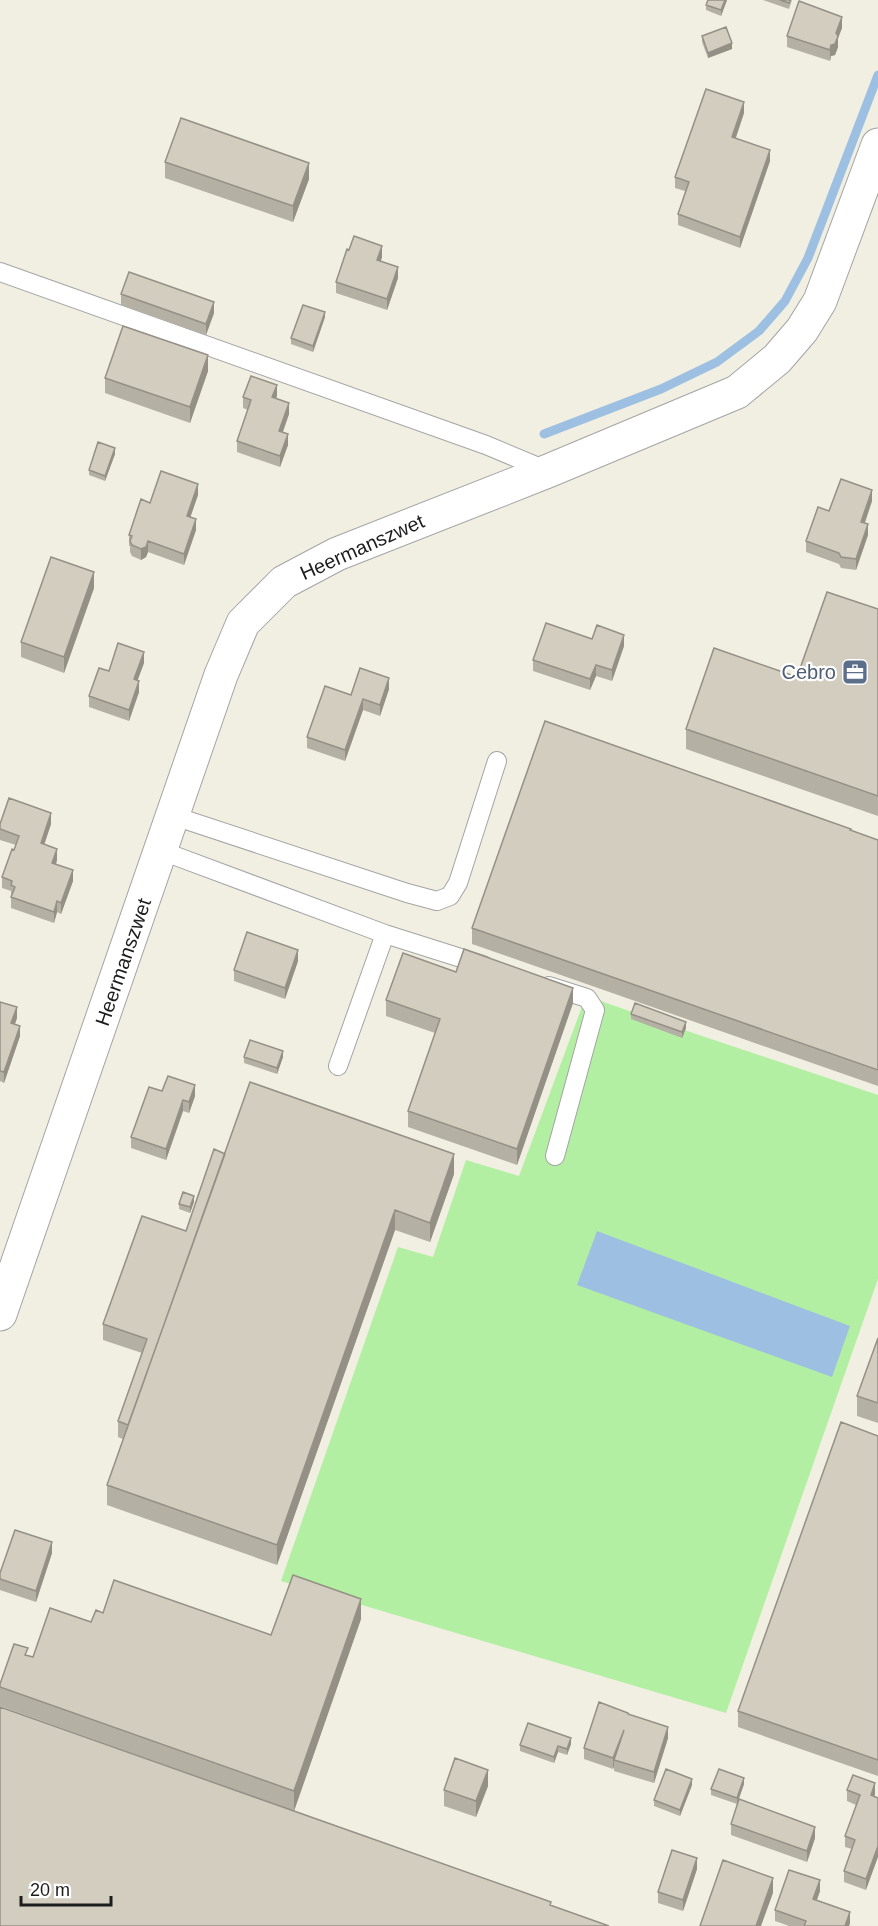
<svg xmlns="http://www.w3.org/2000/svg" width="878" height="1926" font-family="Helvetica,sans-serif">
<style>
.grass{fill:#b3efa2}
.water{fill:#9dc0e2}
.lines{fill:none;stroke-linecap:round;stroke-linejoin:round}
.stream{stroke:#9dc0e2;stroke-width:9}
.service-casing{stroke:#a4a4a4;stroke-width:20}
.minor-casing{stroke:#a4a4a4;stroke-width:35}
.service{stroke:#fff;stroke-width:18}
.minor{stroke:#fff;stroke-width:33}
.wall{fill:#b5b0a4}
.shaded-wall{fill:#949086}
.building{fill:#d3cdbf;stroke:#949086;stroke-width:1.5}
.labels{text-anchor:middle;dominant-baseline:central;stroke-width:4.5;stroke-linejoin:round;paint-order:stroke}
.street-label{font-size:20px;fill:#1d1d1d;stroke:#fff}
.service-label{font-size:20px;fill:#4e5e75;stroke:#fff;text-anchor:end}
</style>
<rect width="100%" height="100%" fill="#f0efe2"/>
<path class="grass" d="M586,996L696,1034L878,1095V1279L726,1713L281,1581L398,1247L433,1257L466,1160L519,1176Z"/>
<path class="water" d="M597,1231L850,1326L832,1377L577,1285Z"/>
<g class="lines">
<path class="stream" d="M544,434L661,389L717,362L759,331L785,301L808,258L878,75"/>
<defs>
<path id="service" d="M0,272L486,445L548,471
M174,816L407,893L437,901L450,896L458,883L497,761
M162,851L385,934L338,1066
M385,934L483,965
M549,986L587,998L595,1010L555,1156"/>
<path id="minor" d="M0,1314L221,675L243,623L284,582L337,554L548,471L737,392L777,359L802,330L820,301L878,145"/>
</defs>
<use href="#service" class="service-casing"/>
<use href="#minor" class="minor-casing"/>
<use href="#service" class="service"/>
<use href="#minor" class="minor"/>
</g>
<path class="wall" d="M727,0L721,16L706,10V5Z
M763,0H792L789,9Z
M842,28L838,38V47L835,55L831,56L830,61L787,47V36Z
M702,36L732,49L708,58L702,42Z
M744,113L736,138L770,161L740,248L678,225V214L685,191L675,188V177Z
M165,162L309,179L293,222L165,178Z
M349,250L382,257L381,261L398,278L387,310L336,293V282Z
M121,294L214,313L206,335L121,305Z
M325,317L313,352L291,344V338Z
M208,371L190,423L105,393V378Z
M277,396L276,398L289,414L283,432L288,445L280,467L237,452V441L248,410L243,408V397Z
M115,454L105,481L89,475V470Z
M198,495L190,517L196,530L184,565L148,552L146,557L141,560L132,556L130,552V546H129V535L150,503Z
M872,501L865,523L868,535L856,570L841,568L839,564L806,552V541L829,511Z
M94,588L64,673L21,657V642Z
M878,609V816L686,749V729L797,677Z
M592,639L624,646L612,681L596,676L590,690L533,671V660Z
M144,663L137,681L139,692L129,721L89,707V696Z
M389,689L380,716L363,710L345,761L307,748V737L351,695Z
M0,824H51L44,845L57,860L56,865L73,881L61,914L57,912L54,923L11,908V891L2,888V877L16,845L0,840Z
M851,830L878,840V1086L472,944V928Z
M298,961L285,999L234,981V970Z
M456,972L573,1003L517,1165L408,1127V1111L435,1033L386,1016V1000Z
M0,1002L17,1018L15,1024L20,1036L4,1083L0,1081Z
M631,1014L686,1028L682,1038L631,1019Z
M244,1057H283L277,1074L244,1063Z
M162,1091L195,1096L189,1113L183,1111L166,1160L131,1148V1137Z
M225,1154L454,1174L430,1242L395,1230L277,1565L107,1505V1485L123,1439L118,1437V1421L142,1353L103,1340V1324L186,1231Z
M194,1202L190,1213L179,1209V1204Z
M878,1338V1423L857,1416V1396Z
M878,1436V1776L738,1727V1711Z
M52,1553L36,1602L0,1590V1573Z
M103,1613L271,1635L361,1619L294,1811L0,1706V1684L28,1655L33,1657L91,1622Z
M628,1715L668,1738L654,1783L614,1771V1766L613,1769L584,1759V1748Z
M571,1744L567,1755L558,1752L554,1763L520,1751V1745Z
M744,1784L737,1804L711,1795V1789Z
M692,1785L680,1816L654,1806V1800Z
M488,1786L476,1817L444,1806V1790Z
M847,1790L875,1794L866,1890L844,1882V1871L852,1849L845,1847V1836L856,1805L847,1801Z
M731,1824L815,1838L807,1862L731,1835Z
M697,1869L683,1911L658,1903V1892Z
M820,1891L817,1900L850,1923L849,1926H789L775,1921V1910Z"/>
<path class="shaded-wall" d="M725,0H727L721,16V10Z
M842,17V28L838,38V47L835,55L831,56L830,61V50Z
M732,43V49L708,58V53Z
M744,102V113L732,148V137Z
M770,150V161L740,248V237Z
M309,163V179L293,222V206Z
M382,246V257L377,271V260Z
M398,267V278L387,310V299Z
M214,302V313L206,335V324Z
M325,312V317L313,352V346Z
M208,355V371L190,423V407Z
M277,385V396L272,408V397Z
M289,403V414L279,442V431Z
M288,434V445L280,467V456Z
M115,448V454L105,481V476Z
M198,484V495L187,527V516Z
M872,490V501L861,533V522Z
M196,519V530L184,565V554Z
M868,524V535L856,570V559Z
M148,541V552L146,557L141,560V549Z
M94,572V588L64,673V657Z
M624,635V646L612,681V670Z
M144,652V663L134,690V679Z
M596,665V676L590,690V679Z
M389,678V689L380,716V705Z
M139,681V692L129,721V710Z
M363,699V710L345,761V750Z
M51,813V824L41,854V843Z
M57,849V860L52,874V863Z
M73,870V881L61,914V903Z
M57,901V912L54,923V912Z
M298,950V961L285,999V988Z
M573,988V1003L517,1165V1149Z
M17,1007V1018L11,1034V1023Z
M686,1022V1028L682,1038V1032Z
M20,1026V1036L4,1083V1072Z
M283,1051V1057L277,1074V1068Z
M195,1085V1096L189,1113V1102Z
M183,1100V1111L166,1160V1149Z
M454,1154V1174L430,1242V1223Z
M194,1196V1202L190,1213V1207Z
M395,1210V1230L277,1565V1545Z
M52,1542V1553L36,1602V1591Z
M361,1599V1619L294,1811V1791Z
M668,1727V1738L654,1783V1772Z
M624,1730L614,1760V1766L613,1769V1758Z
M571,1738V1744L567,1755V1749Z
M558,1746V1752L554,1763V1757Z
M488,1770V1786L476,1817V1801Z
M744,1778V1784L737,1804V1798Z
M692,1779V1785L680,1816V1810Z
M875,1783V1794L871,1806V1795Z
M815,1827V1838L807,1862V1851Z
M878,1846V1857L866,1890V1879Z
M697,1858V1869L683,1911V1900Z
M773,1878V1893L761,1926H756Z
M820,1880V1891L813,1910V1899Z
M850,1912V1923L849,1926H845Z"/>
<path class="building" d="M708,0H725L721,10L706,5Z
M780,0H790L789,3Z
M799,1L842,17L836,33L838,36L835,44L831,45L830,50L787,36Z
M726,27L732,43L708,53L702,36Z
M706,89L744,102L732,137L770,150L740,237L678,214L689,182L675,177Z
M181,118L309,163L293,206L165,162Z
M354,236L382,246L377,260L398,267L387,299L336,282L347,249L349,250Z
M129,272L214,302L206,324L121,294Z
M303,305L325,312L313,346L291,338Z
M123,326L208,355L190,407L105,378Z
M251,376L277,385L272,397L289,403L279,431L288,434L280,456L237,441L251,400L243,397Z
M98,442L115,448L105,476L89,470Z
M161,471L198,484L187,516L196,519L184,554L148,541L146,547L141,549L132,545L130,541L132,536L129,535L141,499L150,503Z
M841,479L872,490L861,522L868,524L856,559L841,557L839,553L806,541L818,507L829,511Z
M51,557L94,572L64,657L21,642Z
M827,592L878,609V796L686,729L714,648L797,677Z
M546,623L592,639L597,625L624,635L612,670L596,665L590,679L533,660Z
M118,643L144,652L134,679L139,681L129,710L89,696L99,668L109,671Z
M360,668L389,678L380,705L363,699L345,750L307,737L325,686L351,695Z
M545,721L851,829L850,830L878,840V1070L472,928Z
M9,798L51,813L41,843L57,849L52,863L73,870L61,903L57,901L54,912L11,897L15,887L11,885L12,881L2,877L12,849L14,850L19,836L0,829V824Z
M247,932L298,950L285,988L234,970Z
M464,949L573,988L517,1149L408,1111L440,1019L386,1000L403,953L456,972Z
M0,1002L17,1007L11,1023L20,1026L4,1072L0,1071Z
M635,1003L686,1022L682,1032L631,1014Z
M250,1040L283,1051L277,1068L244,1057Z
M168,1076L195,1085L189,1102L183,1100L166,1149L131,1137L149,1087L162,1091Z
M250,1082L454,1154L430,1223L395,1210L277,1545L107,1485Z
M214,1149L225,1154L128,1425L118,1421L147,1339L103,1324L142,1216L186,1231Z
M183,1192L194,1196L190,1207L179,1204Z
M878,1338V1403L857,1396Z
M841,1422L878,1436V1760L738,1711Z
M15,1530L52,1542L36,1591L0,1579V1573Z
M293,1575L361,1599L294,1791L0,1687V1684L14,1644L28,1648L25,1655L33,1657L50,1608L91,1622L96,1610L103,1613L114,1580L271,1635Z
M599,1702L628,1713V1714L668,1727L654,1772L614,1760L624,1730L613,1758L584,1748Z
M0,1707L551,1902L550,1905L609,1926H0Z
M528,1723L571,1738L567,1749L558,1746L554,1757L520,1745Z
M455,1758L488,1770L476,1801L444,1790Z
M666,1769L692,1779L680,1810L654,1800Z
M719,1769L744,1778L737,1798L711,1789Z
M853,1775L875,1783L871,1795L878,1798V1846L866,1879L844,1871L855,1840L845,1836L860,1795L847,1790Z
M739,1799L815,1827L807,1851L731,1824Z
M672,1850L697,1858L683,1900L658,1892Z
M723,1860L773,1878L756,1926H700Z
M789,1870L820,1880L813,1899L850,1912L845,1926H804L806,1921L775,1910Z"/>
<defs>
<symbol id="office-square" viewBox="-11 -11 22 22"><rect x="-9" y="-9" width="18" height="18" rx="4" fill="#5c6f8a" stroke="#fff"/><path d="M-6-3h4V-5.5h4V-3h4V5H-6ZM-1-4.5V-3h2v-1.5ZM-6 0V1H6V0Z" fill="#fff"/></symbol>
</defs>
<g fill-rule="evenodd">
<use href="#office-square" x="840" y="657" width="30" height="30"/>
</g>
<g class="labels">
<g class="street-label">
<text transform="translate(362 547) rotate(-24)">Heermanszwet</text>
<text transform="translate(123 962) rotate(-71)">Heermanszwet</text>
</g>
<g class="service-label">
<text x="836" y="672">Cebro</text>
</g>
</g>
<path d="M21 1896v9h90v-9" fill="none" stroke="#1d1d1d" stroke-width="3"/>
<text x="30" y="1896" font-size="18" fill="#1d1d1d" stroke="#ffffff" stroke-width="4.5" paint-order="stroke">20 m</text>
</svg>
